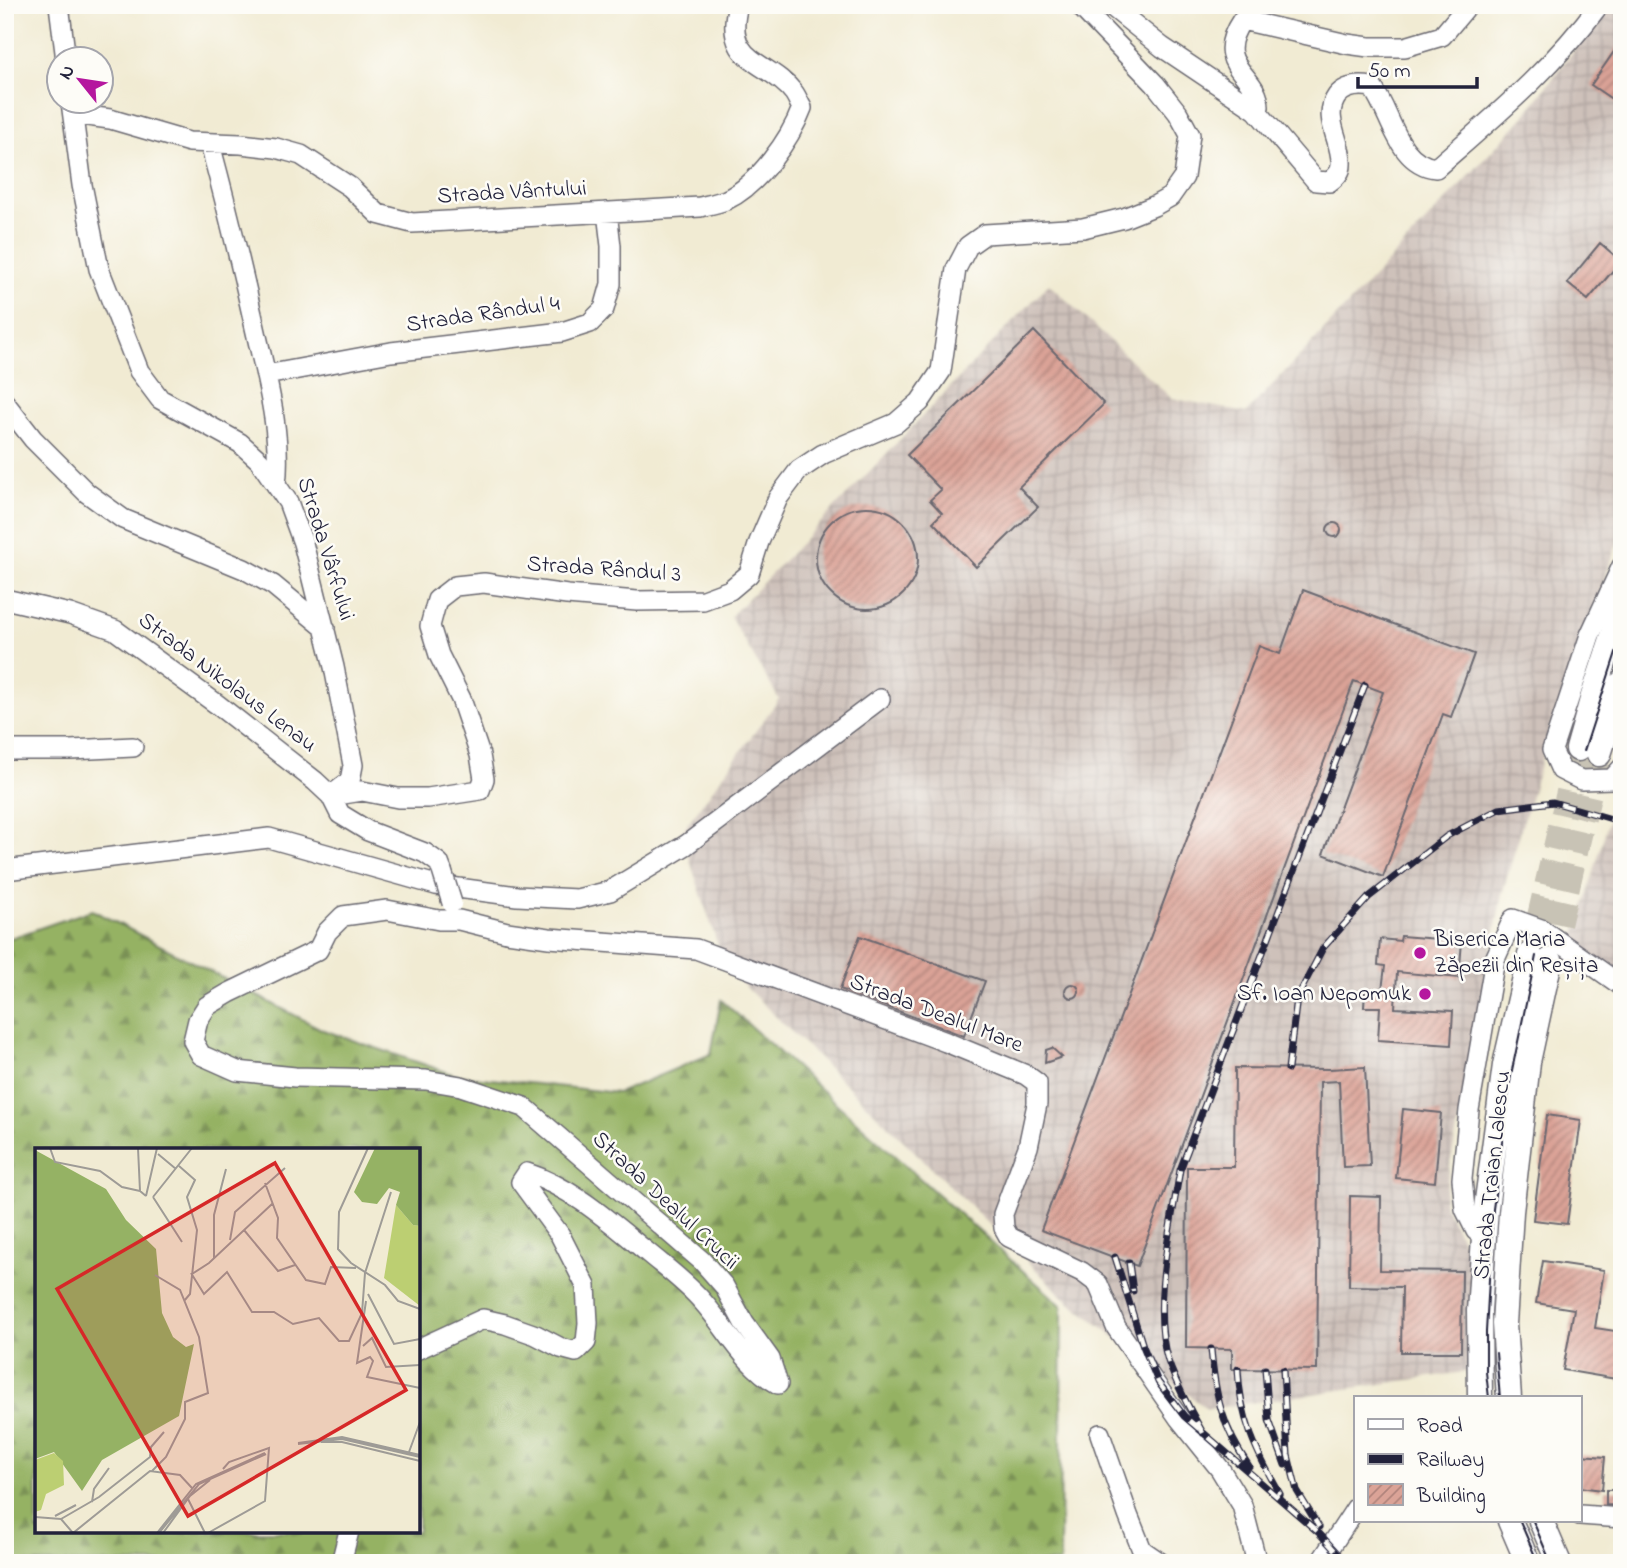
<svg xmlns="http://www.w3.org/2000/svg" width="1627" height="1568" font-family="'Indie Flower',sans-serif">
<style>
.industrial{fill:url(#industrial-grid)}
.forest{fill:url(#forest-firs);stroke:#5c6a50;stroke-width:2;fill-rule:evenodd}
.building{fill:url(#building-hatch)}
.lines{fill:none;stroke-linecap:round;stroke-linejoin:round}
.major-tunnel{stroke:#c8c3b5;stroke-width:24;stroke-dasharray:24 12;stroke-linecap:butt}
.minor-casing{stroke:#6a6870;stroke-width:22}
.major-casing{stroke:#6a6870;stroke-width:27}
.minor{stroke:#fff;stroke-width:19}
.major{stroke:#fff;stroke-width:24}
.tram{stroke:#22223b;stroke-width:2}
.rail-casing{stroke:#22223b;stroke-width:7}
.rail{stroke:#fdfcf7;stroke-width:4.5;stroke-dasharray:13;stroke-linecap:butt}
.minor-bridge-casing{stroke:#6a6870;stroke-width:22;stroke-linecap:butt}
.minor-bridge{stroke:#fff;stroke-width:19}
.poi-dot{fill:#b5179e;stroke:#fdfcf7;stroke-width:2.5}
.labels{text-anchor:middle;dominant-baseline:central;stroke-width:5;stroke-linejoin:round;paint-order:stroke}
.street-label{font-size:23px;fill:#22223b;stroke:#fdfcf7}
.poi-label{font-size:23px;fill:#22223b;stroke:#fdfcf7;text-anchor:start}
.inset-road{fill:none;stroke:#9e9b96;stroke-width:2}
.view{fill:#d62828;fill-opacity:0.15;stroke:#d62828;stroke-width:3.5}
.inset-edge{fill:none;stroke:#22223b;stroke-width:3.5}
</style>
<defs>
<pattern id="industrial-grid" width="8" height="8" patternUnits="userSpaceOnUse" patternTransform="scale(1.75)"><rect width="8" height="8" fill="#cec1ba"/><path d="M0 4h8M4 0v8" fill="none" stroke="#b1a6a1"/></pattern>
<pattern id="forest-firs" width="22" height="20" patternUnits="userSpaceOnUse" patternTransform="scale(1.75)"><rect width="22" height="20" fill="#95b264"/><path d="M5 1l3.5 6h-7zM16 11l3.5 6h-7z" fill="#799054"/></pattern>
<pattern id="building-hatch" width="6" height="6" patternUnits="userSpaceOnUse" patternTransform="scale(1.75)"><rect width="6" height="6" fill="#dba397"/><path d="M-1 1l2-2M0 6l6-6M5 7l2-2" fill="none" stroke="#b1847c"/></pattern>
</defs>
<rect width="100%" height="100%" fill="#fdfcf7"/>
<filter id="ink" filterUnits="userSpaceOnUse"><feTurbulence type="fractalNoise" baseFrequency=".0143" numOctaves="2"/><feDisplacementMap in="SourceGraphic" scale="14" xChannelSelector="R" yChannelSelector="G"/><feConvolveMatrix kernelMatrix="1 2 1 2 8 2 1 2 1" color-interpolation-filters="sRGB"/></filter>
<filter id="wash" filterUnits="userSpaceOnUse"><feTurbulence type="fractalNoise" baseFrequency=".00686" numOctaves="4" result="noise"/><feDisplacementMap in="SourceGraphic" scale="28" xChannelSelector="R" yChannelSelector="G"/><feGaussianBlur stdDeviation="1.57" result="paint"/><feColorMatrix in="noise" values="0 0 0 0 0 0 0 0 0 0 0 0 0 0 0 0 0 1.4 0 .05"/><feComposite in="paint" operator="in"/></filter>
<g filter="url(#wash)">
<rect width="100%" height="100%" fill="#f1ebd3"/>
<path class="industrial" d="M1608,5H1622V531L1555,714L1502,894L1443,1202L1471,1259V1371L1207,1409L1065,1298L725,967L681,833L779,699L730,617L1049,284L1171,398L1246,413L1523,118Z
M1622,774V986L1571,951Z"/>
<path class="forest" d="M92,910L323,1030L455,1075L618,1093L711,1054L721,1000L1062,1306L1060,1563H5V940ZM37,1150H418V1531H37Z"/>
<g id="blocks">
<path class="building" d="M1622,40V106L1591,85Z
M1600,243L1621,261L1588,300L1567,283Z
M1034,331L1104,404L1019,487L1038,507L976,567L933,522L942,513L930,500L941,490L907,455Z
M816 558a51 51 0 1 1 102 0a51 51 0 1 1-102 0Z
M1327 530a7 7 0 1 1 14 0a7 7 0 1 1-14 0Z
M1303,590L1474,654L1451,717L1443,714L1383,877L1323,854L1383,692L1354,681L1137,1266L1041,1230L1259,646L1280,654Z
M860,936L985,981L964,1036L840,989Z
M1401,936L1462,941L1459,978L1397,972L1395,1008L1453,1011L1451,1045L1378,1040L1380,1007H1364L1365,990H1382L1385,966L1378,965L1380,939L1400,941Z
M1065 991a7 7 0 1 1 14 0a7 7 0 1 1-14 0Z
M1052,1048L1062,1057L1045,1063L1046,1050Z
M1365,1067L1370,1166L1343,1167L1339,1081L1320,1082L1317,1370L1232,1369V1349L1186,1348L1187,1167H1234L1235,1068L1329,1069Z
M1403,1109L1441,1113L1435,1182L1396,1178Z
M1547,1115L1581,1120L1567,1224L1533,1220Z
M1350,1196L1381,1197L1380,1270L1462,1271L1461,1352H1401L1402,1287L1349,1286Z
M1543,1261L1604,1270L1595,1328L1622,1332L1619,1355H1622V1380L1563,1370L1574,1309L1536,1303Z
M1580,1455L1605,1457L1602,1490L1580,1487Z
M1606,1490H1622V1506L1606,1505Z"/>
</g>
</g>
<g filter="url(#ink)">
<use href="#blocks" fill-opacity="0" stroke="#6a6870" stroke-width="2"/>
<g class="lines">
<path class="major-tunnel" d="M1530,955L1578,749
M1551,959L1599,754"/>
<defs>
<path id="minor" d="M59,5L66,60
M1110,5L1162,47L1256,110L1316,181L1329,182C1335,178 1341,173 1341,165C1343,142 1321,118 1337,96C1346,85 1360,85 1372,87C1392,114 1397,164 1436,168C1494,117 1553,68 1599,5
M71,102L82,185L99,269L139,371L160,399L240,443L259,460L288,502L303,543L334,667L353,765L350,781L332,795
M1256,110L1259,107C1259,73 1210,67 1242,20L1347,44L1369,47H1405L1442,36L1468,5
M73,114L110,119L189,142L241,144L276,148L301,155L350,187L378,214L412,223L700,207C708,205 718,203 726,200C758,185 790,140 802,108C799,103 797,97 794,93C769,60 722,64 738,5
M210,144C227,207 242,269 256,332C267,381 282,434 276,485
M266,375L391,352L562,332L590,323L604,309L611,284V246L607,212
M5,403L33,439L87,493L123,519L244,569L273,585L325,628
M1622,566L1590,635L1552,750L1561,770L1581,780L1612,779L1622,768
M5,599L70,614L115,630L218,705L315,781L331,796L340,814L368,831L425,853L439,863L442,871
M5,750H71L133,747
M331,796L362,791L398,798H428L480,790L484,779L480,755L461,699L439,655L430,626L437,600L455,586L484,583L567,595L637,601L703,600L730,590L749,574L759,542L778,498L799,470L823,454L896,423L920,402L941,371L956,269L968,246L985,234L1083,228L1124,218L1154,206L1170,197L1184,177L1190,135L1178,113L1155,84L1079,5
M5,870L269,838L436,885L517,896L577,899L610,891L686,845L880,699
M1484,1236L1476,1231L1465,1209L1462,1179L1469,1110L1495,959L1513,919L1541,929L1622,986
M418,1349L483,1319L505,1324L536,1335L561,1348L576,1352L586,1342L588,1323L586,1286L560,1235L521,1182L527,1173C573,1188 610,1222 647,1252C666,1268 687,1283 703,1302C728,1330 744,1365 778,1384L770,1359L744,1323L724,1286L702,1261L524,1107L461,1086L426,1080L295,1077L237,1071L201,1055L193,1041L198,1020L207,1006L229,993L318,950L327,932L343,916L387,910L439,920H459L507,932L549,938L696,949L946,1042L1026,1075L1037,1083V1104L1028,1147L1003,1214L1004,1228L1009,1237L1082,1272L1098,1284L1116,1327L1179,1418L1220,1469L1242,1505L1257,1563
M1100,1434L1128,1515L1142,1550L1161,1563
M1580,1515L1622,1518
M341,1563L349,1531
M1320,1563L1356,1508"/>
<path id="major" d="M1578,749L1593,696L1622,609
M1599,754L1622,683
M1480,1398L1479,1311L1486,1208L1505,1065L1530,955
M1509,1398L1504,1324L1511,1212L1528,1062L1550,960
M1510,1521L1528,1563
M1541,1521L1559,1563"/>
</defs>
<use href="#minor" class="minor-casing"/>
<use href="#major" class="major-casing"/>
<use href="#minor" class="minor"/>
<use href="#major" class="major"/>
<path class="tram" d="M1584,751L1622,634
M1496,1353L1500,1398
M1489,1398L1486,1372V1332L1493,1209L1511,1075L1536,956
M1520,1521L1538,1563
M1533,1521L1551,1563"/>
<defs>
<path id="rail" d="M1288,1069L1297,998L1323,948L1369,897L1447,836L1499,809L1553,802L1622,822
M1115,1257L1143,1346L1158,1382L1184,1416L1318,1532L1341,1557
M1129,1263L1133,1291
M1211,1349C1215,1395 1222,1427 1249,1466
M1238,1369C1240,1418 1256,1452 1280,1494
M1265,1369L1269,1420L1285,1465
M1283,1370L1288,1455L1297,1491L1319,1527
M1203,1433C1190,1410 1177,1386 1168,1361C1151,1306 1171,1226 1180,1170L1365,685"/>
</defs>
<use href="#rail" class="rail-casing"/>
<use href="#rail" class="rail"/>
<defs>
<path id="minor-bridge" d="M442,871L452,903"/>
</defs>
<use href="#minor-bridge" class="minor-bridge-casing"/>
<use href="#minor-bridge" class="minor-bridge"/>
</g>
</g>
<g class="poi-dot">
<circle cx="1420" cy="953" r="7"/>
<circle cx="1425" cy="994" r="7"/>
</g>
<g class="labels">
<g class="street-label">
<text transform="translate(512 193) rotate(-3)">Strada Vântului</text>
<text transform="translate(483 315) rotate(-8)">Strada Rândul 4</text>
<text transform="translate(325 549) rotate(73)">Strada Vârfului</text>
<text transform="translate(604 570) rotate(4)">Strada Rândul 3</text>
<text transform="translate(227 683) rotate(37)">Strada Nikolaus Lenau</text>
<text transform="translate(936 1014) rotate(21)">Strada Dealul Mare</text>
<text transform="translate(1493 1175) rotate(-84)">Strada Traian Lalescu</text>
<text transform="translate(665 1201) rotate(43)">Strada Dealul Crucii</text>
</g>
<g class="poi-label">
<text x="1434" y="940">Biserica Maria<tspan x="1434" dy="26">Zăpezii din Reșița</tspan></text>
<text x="1411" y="994" text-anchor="end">Sf. Ioan Nepomuk</text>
</g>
</g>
<g transform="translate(35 1148)">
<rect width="385" height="385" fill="#f1ebd3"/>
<path d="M361,57L378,77L385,78V158L349,130Z" fill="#bccf72"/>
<path d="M340,0H385V78L378,77L361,57L365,44L354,40L342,56L327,54L319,44ZM0,2L71,41L91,72L121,101L127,165L138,189L151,199L159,196L144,268L67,312L47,343L19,304L0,311Z" fill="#95b264"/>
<path d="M19,305L28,313L29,337L11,346L6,362L0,364V312Z" fill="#bccf72"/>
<path class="inset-road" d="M15,0L20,14L65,23L87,39L105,43M103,0L105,43L111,48M333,0L304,64L303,101L316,115L350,137L363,153L385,161M123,6L141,21M144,18L160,32L152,49L162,82L155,146L149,153M230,35L243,70L242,90L271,132L290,136L296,119L321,120M111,48L122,0M118,49L157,0M118,49L147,94M209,82L243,123L260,117M195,92L200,64L250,20M179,110V67L191,21M156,125L169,146L192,124L217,164H239L258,176L284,170L304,193H314L327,165L330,125L356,44M157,126L174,115L237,56M333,146L359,196L385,191M331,153L322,215L335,209L338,213L332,229L385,240M328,198L337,190L351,219L385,217M286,294H307L385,313M263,295L307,289L385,307M263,296L307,291L385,309M374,304L385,274M117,323L131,309L150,271V254L173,245L164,189L145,142L120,127M153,351L170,385M57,354L59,341L74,320M20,368L41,357M0,369L26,371M26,371L38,385L115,323L145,327L157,340M26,371L64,349L115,309L116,299L129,284M122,385L161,336L230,305M124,385L164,336L231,306M128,385L155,348L175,332M173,385L230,353L234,300L194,314L188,321"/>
<path class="view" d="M240,15L371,242L153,368L22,141Z"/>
<rect width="385" height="385" class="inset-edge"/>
</g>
<rect width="1627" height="1568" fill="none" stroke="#fdfcf7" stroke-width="28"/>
<rect x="1354" y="1396" width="228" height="126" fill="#fdfcf7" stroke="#a5a5ac" stroke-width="2"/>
<rect x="1368" y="1419" width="35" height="10" fill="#ffffff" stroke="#a5a5ac" stroke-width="2"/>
<text x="1417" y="1432" font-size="21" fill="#22223b">Road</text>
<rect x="1368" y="1454" width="35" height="10" fill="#22223b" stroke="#a5a5ac" stroke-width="2"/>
<text x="1417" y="1466" font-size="21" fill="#22223b">Railway</text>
<rect x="1368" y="1484" width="35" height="21" fill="url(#building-hatch)" stroke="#a5a5ac" stroke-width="2"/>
<text x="1417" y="1502" font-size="21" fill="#22223b">Building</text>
<g transform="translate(80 80) rotate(300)"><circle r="33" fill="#fdfcf7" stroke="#a5a5ac" stroke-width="2"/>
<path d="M0-5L12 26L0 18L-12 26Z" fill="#b5179e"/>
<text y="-10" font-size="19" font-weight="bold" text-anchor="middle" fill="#22223b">N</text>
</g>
<path d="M1358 77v10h119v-10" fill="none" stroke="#22223b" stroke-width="3.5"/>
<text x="1368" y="77" font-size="21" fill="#22223b" stroke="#fdfcf7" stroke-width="5" paint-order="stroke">50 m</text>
</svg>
